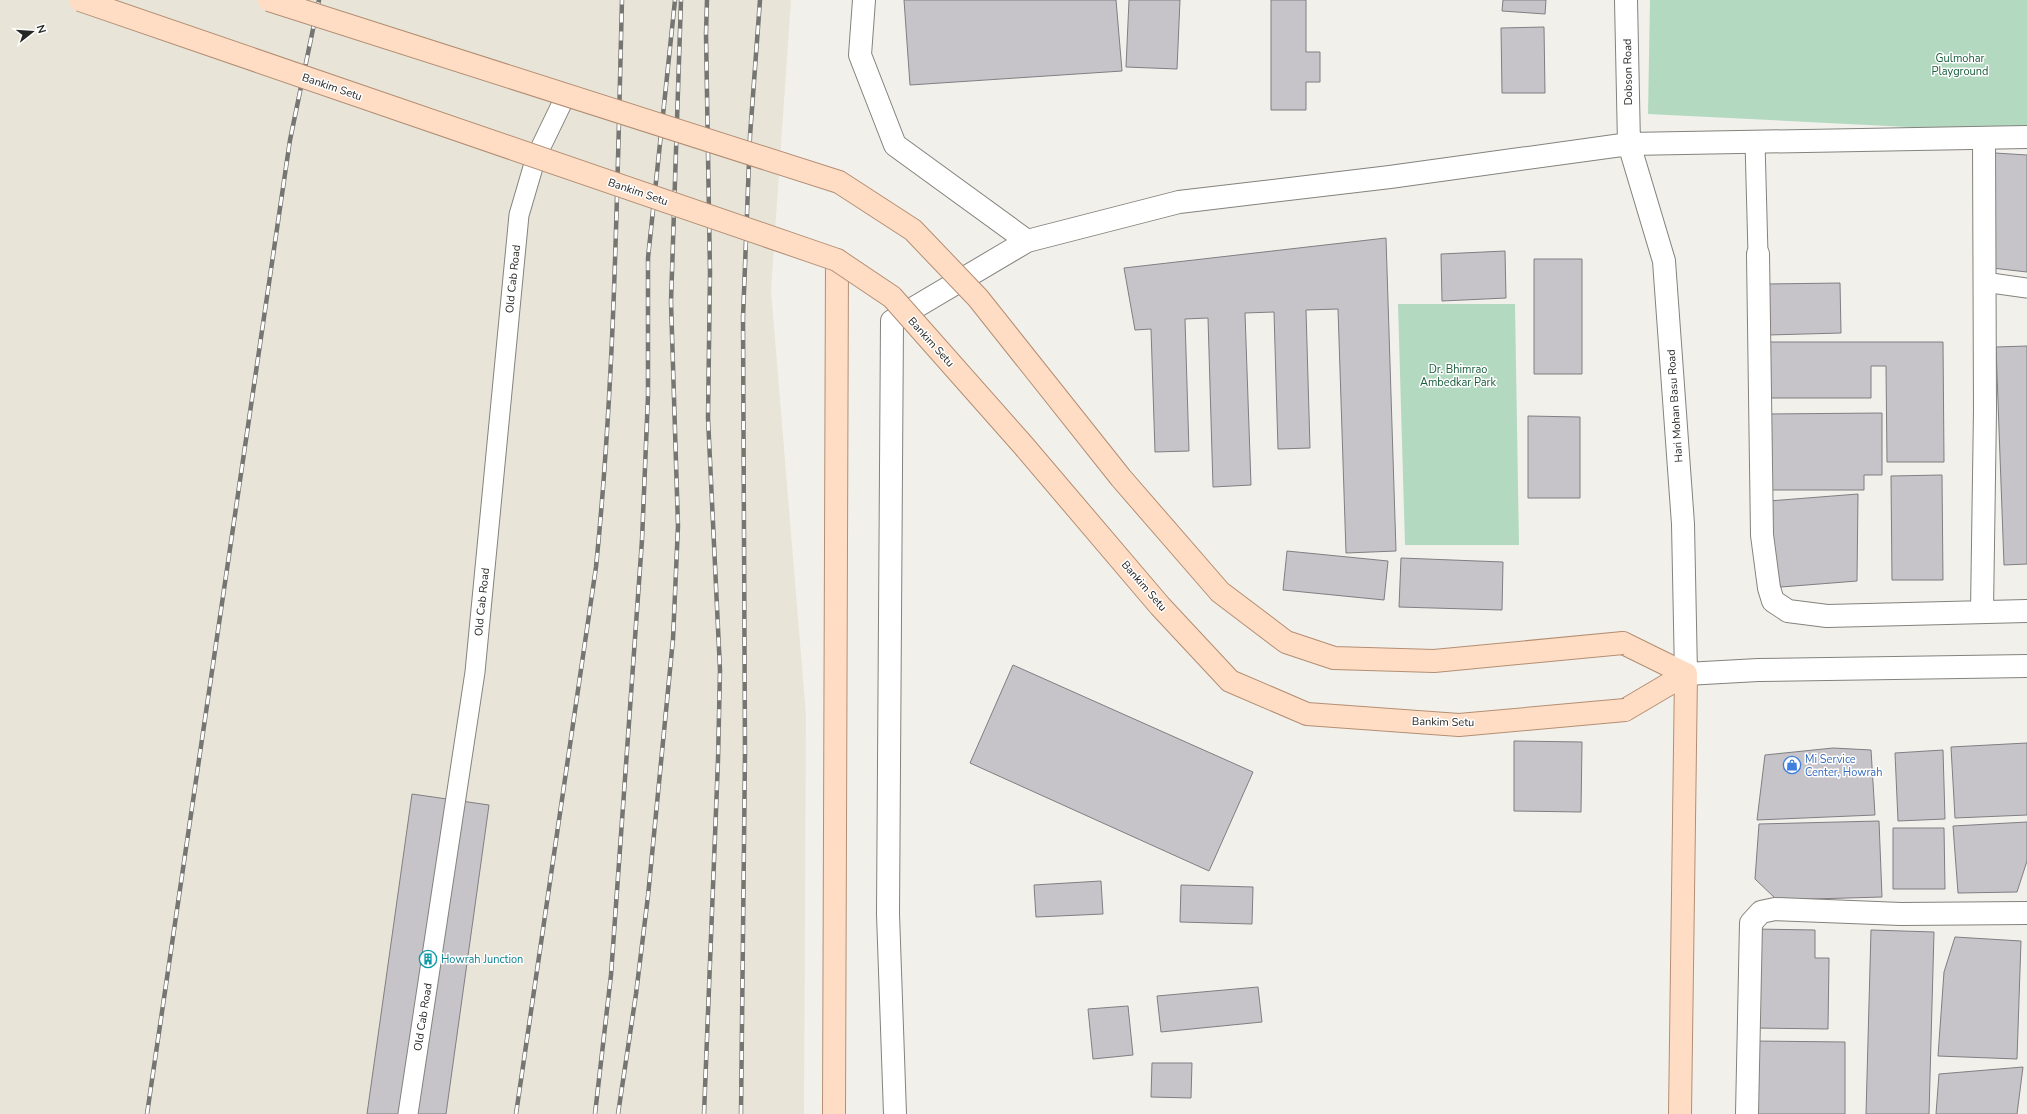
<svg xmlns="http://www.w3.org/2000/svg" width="2027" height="1114" font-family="'Nunito Sans',sans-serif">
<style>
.built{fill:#e8e5d8}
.green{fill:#b3d9c1}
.building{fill:#c6c4c9;stroke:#807e82}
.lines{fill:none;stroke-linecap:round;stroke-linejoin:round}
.lane-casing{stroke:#83827d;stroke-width:21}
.street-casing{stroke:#83827d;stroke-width:24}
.secondary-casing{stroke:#83827d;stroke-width:24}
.primary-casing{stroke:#b38e73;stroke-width:24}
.lane{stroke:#fff;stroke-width:19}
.street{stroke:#fff;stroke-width:22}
.secondary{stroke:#fff;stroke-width:22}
.primary{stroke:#ffddc4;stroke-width:22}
.rail-casing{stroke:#757571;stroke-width:4.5}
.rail{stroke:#fff;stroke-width:3;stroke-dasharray:9;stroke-linecap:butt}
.primary-bridge-casing{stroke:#b38e73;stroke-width:24;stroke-linecap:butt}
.primary-bridge{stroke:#ffddc4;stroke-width:22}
.labels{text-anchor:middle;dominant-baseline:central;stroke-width:3;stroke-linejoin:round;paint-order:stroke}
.park-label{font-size:11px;fill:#165b3a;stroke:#fff}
.street-label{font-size:11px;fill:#262624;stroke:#fff}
.shop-label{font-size:11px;fill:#366cbe;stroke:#fff;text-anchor:start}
.culture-label{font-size:11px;fill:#0d838f;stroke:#fff;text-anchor:start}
</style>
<rect width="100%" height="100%" fill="#f2f0eb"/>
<path class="built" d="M0,0H791L771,290L806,715L804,1114H0Z"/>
<path class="green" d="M1650,0H2027V133L1648,114Z
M1398,304H1515L1519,545H1405Z"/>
<path class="building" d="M904,0H1116L1122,71L910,85Z
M1129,0H1180L1177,69L1126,67Z
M1271,0H1306V52H1320V82H1306V110H1271Z
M1503,0H1546L1545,14L1502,11Z
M1544,27L1545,93H1502L1501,28Z
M1995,153L2027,155V272L1992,268Z
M1386,238L1396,551L1346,553L1338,309L1306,310L1310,448L1278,449L1274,312L1245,313L1251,485L1213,487L1208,318L1185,319L1189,451L1155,452L1151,329L1135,330L1124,268Z
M1505,251L1506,298L1442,301L1441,254Z
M1534,259H1582V374H1534Z
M1840,283L1841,333L1768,335L1767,284Z
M1770,342H1943L1944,462H1887L1886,366H1871V398H1770Z
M2027,346V564L2004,565L1996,347Z
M1882,413V475H1864V490H1767L1766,414Z
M1528,416L1580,417V498H1528Z
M1942,475L1943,580H1892L1891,476Z
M1858,494L1857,581L1781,587L1772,568L1769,501Z
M1287,551L1388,561L1384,600L1283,590Z
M1401,558L1503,562L1502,610L1399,607Z
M1013,665L1253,772L1209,871L970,763Z
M1514,741L1582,742L1581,812L1514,811Z
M2027,743V815L1955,818L1951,747Z
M1833,748L1871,750L1875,815L1757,820L1765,755Z
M1943,750L1945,819L1898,821L1895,753Z
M412,794L489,805L446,1114H367Z
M1879,821L1882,897L1777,900L1755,879L1759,824Z
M2027,822V861L2017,892L1958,893L1953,826Z
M1893,828H1944L1945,889H1893Z
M1101,881L1103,914L1036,917L1034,885Z
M1181,885L1253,887L1252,924L1180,922Z
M1754,929L1815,930V958H1829L1828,1029L1753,1028Z
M1871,930L1934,932L1929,1114H1866Z
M1955,937L2021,941L2017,1059L1938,1056L1944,972Z
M1258,987L1262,1022L1161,1032L1157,996Z
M1128,1006L1133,1055L1093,1059L1088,1009Z
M1753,1041L1845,1042V1114H1752Z
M1152,1063H1192L1191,1098L1151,1097Z
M2023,1067L2017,1114H1936L1939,1074Z"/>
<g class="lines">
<defs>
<path id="lane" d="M1755,142L1758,254
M1984,282L2027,288
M408,1114L475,672L519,215L536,157L566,95"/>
<path id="street" d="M864,0L860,55L895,145L1027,241
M1758,254L1762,535L1769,588L1773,601L1788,611L1827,616L2027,611
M1982,611L1985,410L1984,138
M1747,1114L1751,923L1761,912L1775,909L1901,914L2027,913"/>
<path id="secondary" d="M1626,0L1629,144L1664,261L1683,524L1686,674L1758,670L2027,666
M895,1114L888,914L892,321L1027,241L1179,202L1390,177L1629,144L2027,137"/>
<path id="primary" d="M1623,643L1686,674
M1625,710L1686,674
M834,1114L837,260
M1680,1114L1686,674"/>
</defs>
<use href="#lane" class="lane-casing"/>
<use href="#street" class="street-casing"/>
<use href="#secondary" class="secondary-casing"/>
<use href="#primary" class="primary-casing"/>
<use href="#lane" class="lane"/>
<use href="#street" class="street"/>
<use href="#secondary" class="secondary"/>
<use href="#primary" class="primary"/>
<defs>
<path id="rail" d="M147,1114L290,140L319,0
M516,1114L596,567C615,379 617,189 622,0
M595,1114L611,975L642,540L648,396V258L675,0
M618,1114L636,994L648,896L673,639L678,526L671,302L681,0
M704,1114L718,760L720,670L708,418L710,273L706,34L707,0
M741,1114L745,753L743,318L750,136L760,0"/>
</defs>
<use href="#rail" class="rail-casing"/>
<use href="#rail" class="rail"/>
<defs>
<path id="primary-bridge" d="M80,0L837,260L892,297L1023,445L1160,606L1230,681L1307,714L1459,725L1625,710
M269,0L839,182L913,230L978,298L1121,478L1220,592L1286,642L1334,658L1434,661L1623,643"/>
</defs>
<use href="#primary-bridge" class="primary-bridge-casing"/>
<use href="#primary-bridge" class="primary-bridge"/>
</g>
<defs>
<symbol id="shop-ring" viewBox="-11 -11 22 22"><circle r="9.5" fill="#fff" stroke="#3f7fe0" stroke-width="1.5"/><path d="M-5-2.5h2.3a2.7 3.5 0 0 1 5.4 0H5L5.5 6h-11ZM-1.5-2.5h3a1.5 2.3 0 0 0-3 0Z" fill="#3f7fe0"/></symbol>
<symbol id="building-ring" viewBox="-11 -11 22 22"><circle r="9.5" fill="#fff" stroke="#0f9aa8" stroke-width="1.5"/><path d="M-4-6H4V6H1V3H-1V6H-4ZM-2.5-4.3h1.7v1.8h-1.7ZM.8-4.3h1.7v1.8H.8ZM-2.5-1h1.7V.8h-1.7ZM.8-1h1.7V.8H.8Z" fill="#0f9aa8"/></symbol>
</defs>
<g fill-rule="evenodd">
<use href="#shop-ring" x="1782" y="755" width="20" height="20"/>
<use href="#building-ring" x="418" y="949" width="20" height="20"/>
</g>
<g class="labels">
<g class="park-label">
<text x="1960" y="58">Gulmohar<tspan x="1960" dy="13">Playground</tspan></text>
<text x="1458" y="369">Dr. Bhimrao<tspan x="1458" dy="13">Ambedkar Park</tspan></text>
</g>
<g class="street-label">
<text transform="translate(1628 72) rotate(-91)">Dobson Road</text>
<text transform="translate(332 87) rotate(19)">Bankim Setu</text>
<text transform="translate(638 192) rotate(19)">Bankim Setu</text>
<text transform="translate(513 279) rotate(-84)">Old Cab Road</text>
<text transform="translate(931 342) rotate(48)">Bankim Setu</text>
<text transform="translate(1675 406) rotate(-94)">Hari Mohan Basu Road</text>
<text transform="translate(1144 586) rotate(49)">Bankim Setu</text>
<text transform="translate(482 602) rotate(-84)">Old Cab Road</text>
<text transform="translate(1443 722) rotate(1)">Bankim Setu</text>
<text transform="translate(423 1017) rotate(-81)">Old Cab Road</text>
</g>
<g class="shop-label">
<text x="1805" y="759">Mi Service<tspan x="1805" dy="13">Center, Howrah</tspan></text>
</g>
<g class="culture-label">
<text x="441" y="959">Howrah Junction</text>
</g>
</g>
<g transform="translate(32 32) rotate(73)" stroke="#ffffff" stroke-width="3" paint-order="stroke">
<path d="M0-3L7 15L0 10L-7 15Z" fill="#262624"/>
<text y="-6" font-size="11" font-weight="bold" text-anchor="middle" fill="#262624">N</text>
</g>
</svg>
